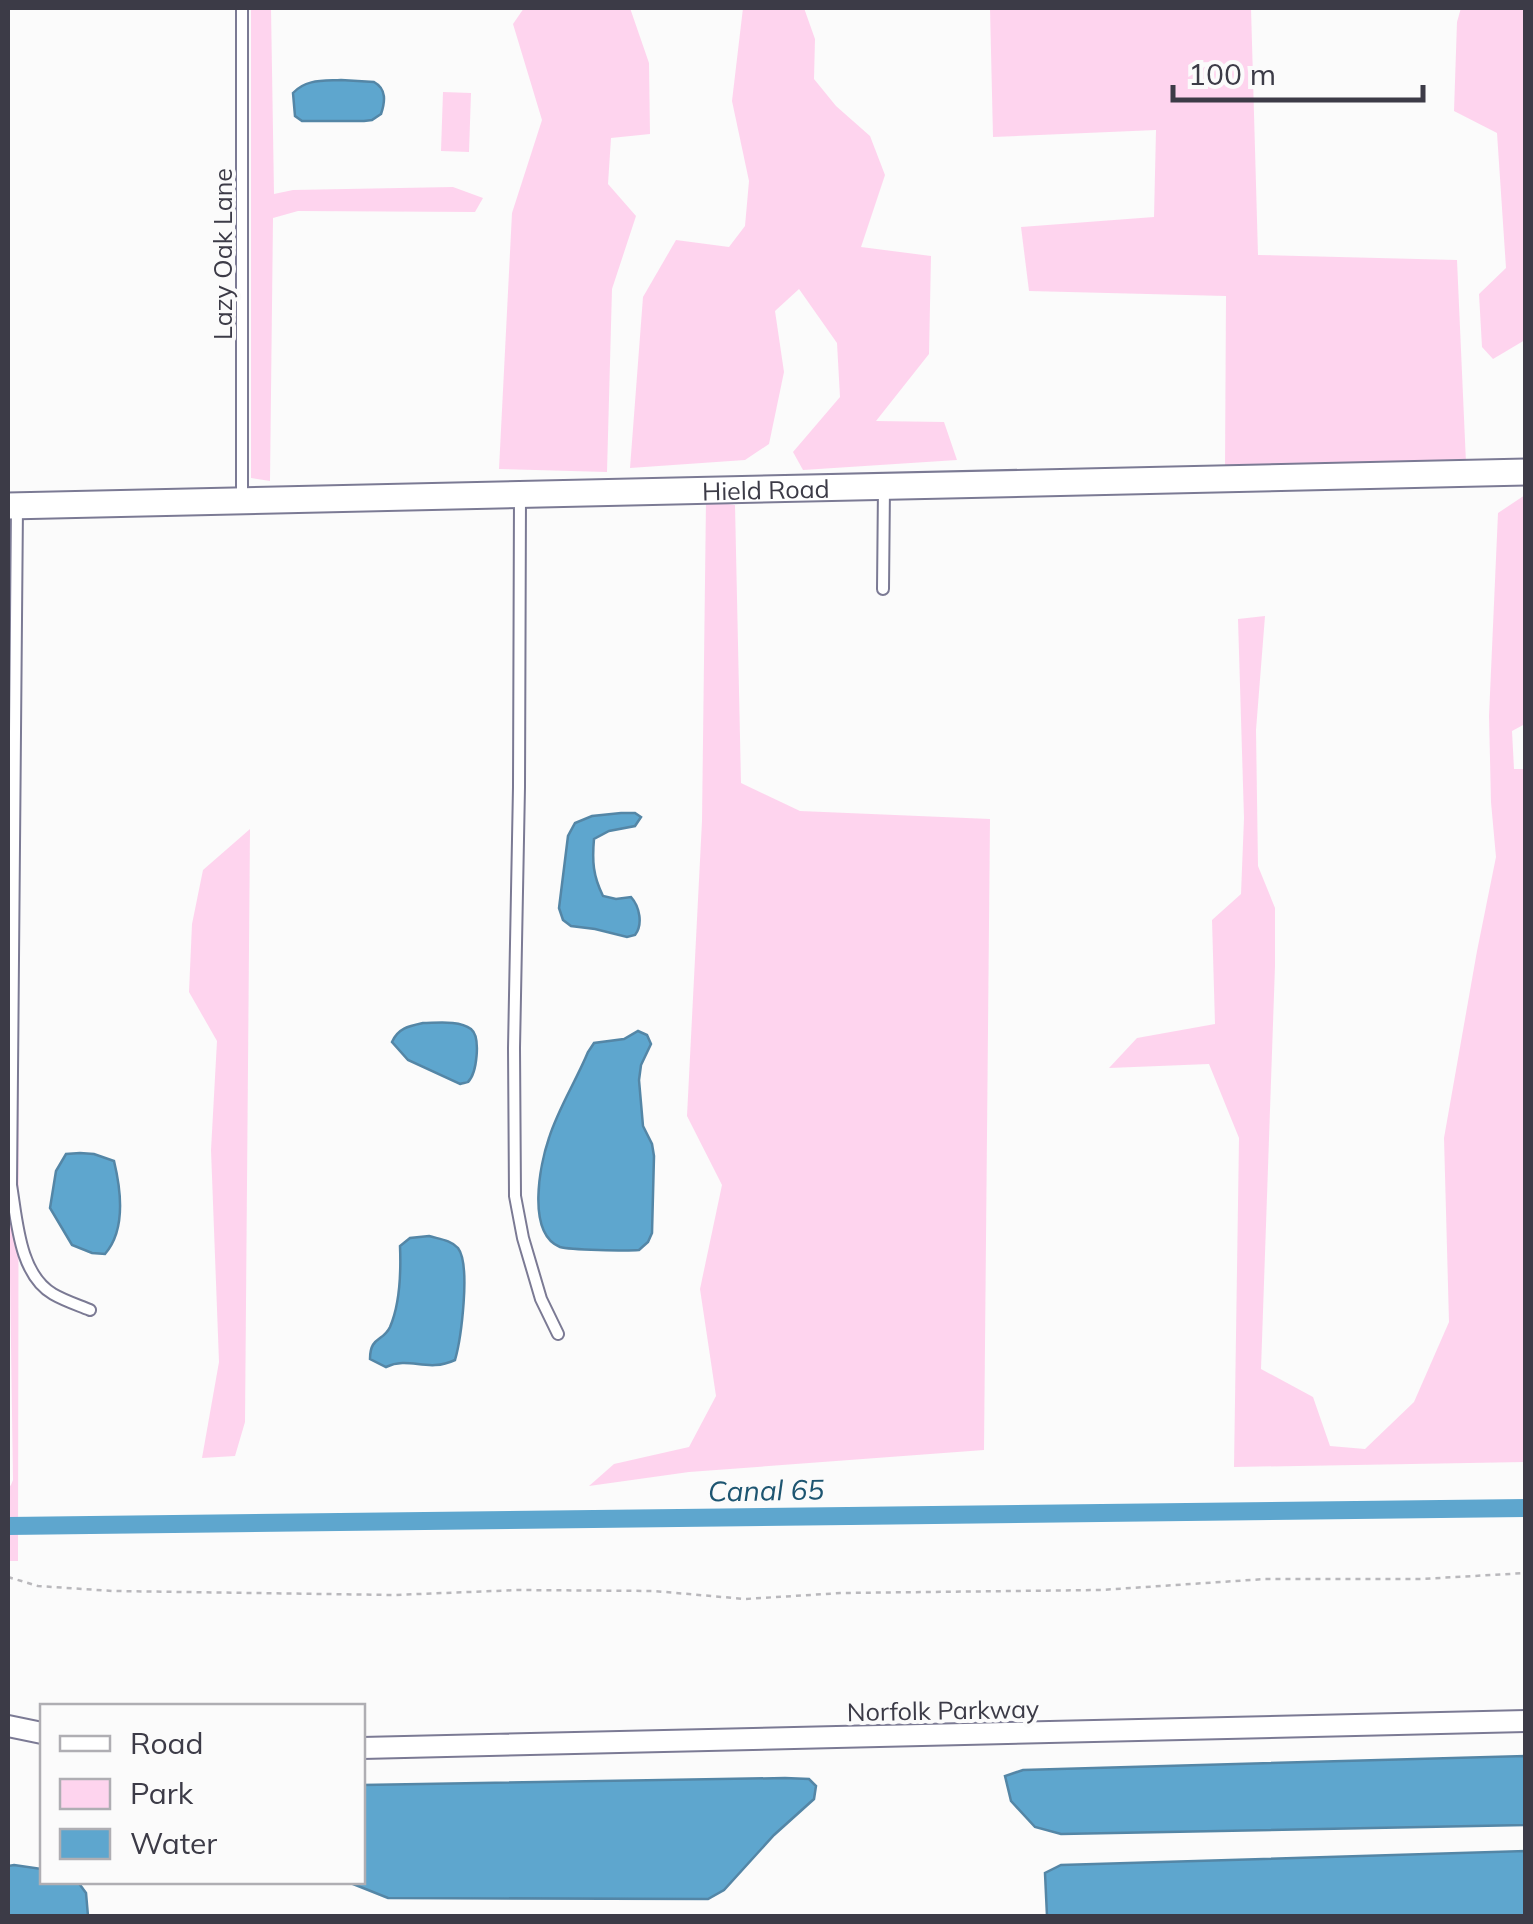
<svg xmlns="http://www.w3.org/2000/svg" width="1533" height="1924" font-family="Mulish,sans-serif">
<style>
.green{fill:#fed4ee}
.water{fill:#5ea6ce;stroke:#5486a6;stroke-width:2.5}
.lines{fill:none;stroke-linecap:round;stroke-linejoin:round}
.canal{stroke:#5ea6ce;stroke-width:18}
.service-casing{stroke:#7b7a94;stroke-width:14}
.minor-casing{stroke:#7b7a94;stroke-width:24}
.tertiary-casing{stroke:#7b7a94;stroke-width:29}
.path{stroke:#b9b8bc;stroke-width:2.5;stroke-dasharray:5 5;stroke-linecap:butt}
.service{stroke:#fff;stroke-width:10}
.minor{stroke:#fff;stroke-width:20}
.tertiary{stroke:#fff;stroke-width:25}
.labels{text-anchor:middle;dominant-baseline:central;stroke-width:8;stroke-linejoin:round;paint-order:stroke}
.street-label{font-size:25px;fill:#3c3b47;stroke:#fbfbfb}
.water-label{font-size:28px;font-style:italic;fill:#1d5571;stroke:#fbfbfb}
</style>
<rect width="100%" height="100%" fill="#fbfbfb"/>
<path class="green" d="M251,8H271L274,194L293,190L453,187L483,198L475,212L298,211L273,218L270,481L251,478Z
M524,8H630L649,63L650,134L611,138L608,184L636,216L612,289L607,472L499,469L512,213L542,120L513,24Z
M743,8H804L815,39L814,79L836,106L870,136L885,175L861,247L931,256L929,354L876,421L944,422L957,460L803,470L793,452L840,397L837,343L799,289L775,311L784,372L769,444L745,460L630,468L643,297L676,240L729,247L745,226L749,181L732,101Z
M990,8H1251L1258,255L1457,260L1466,463L1225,468L1226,296L1029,291L1021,227L1154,217L1156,130L993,137Z
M1461,8H1525V340L1493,359L1482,347L1479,294L1506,268L1497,133L1454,111L1457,22Z
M443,92L471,93L469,152L441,151Z
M1525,495V724L1512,731L1514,769H1526L1525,1462L1234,1467L1239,1138L1209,1064L1109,1068L1137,1038L1215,1024L1212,920L1241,894L1244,818L1238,619L1265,616L1256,730L1258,866L1275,908V966L1261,1369L1313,1397L1330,1446L1365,1449L1414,1402L1449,1322L1444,1138L1477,951L1496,857L1491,802L1489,716L1498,513Z
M706,501L735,505L741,783L800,811L990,819L984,1450L689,1472L589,1486L614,1464L689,1447L716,1396L700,1289L722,1185L687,1116L702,821Z
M250,829L245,1422L235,1456L202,1458L219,1362L211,1150L217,1041L189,992L192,924L203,870Z
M8,940H19L18,1561H8V1488L11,1485L13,1480L8,1140Z"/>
<path class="water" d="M341,80L374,82C387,89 385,102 381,114L372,120L364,121H302L295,116L293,93C306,79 323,81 341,80Z
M621,813H635L641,817L635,826L609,831L594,839C592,861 593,876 603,896L616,899L631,897C640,907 643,925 635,935L627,937L595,929L571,926L563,920L559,908L568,836L575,823L592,816Z
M423,1023C437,1023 459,1020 471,1029C481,1037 477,1073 468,1082C466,1083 463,1083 460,1084L408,1060L392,1042C398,1028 409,1026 423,1023Z
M638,1031L647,1035L651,1044L641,1065L639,1080L643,1126L652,1144L654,1156L652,1233L648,1242L639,1250C627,1251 570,1250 560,1247C526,1233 540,1164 549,1138C558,1109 576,1081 588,1052L594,1043L624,1039Z
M80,1153L94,1154L114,1161C121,1190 126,1230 105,1254L92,1253L72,1245L50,1208L56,1171L66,1154Z
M429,1236C439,1239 451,1240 458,1248C471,1265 461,1339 455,1360C427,1373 410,1356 386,1367L370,1359C370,1336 383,1342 390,1327C400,1304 401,1271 400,1246L410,1238Z
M1525,1756V1825L1061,1834L1035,1827L1011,1801L1005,1776L1023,1770Z
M785,1778L809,1779L816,1786L814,1799L774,1835L724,1890L708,1899L388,1898L348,1882H362L363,1785Z
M1525,1851V1916H1047L1045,1873L1061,1865Z
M14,1865L42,1869V1882H78L86,1893L88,1916H8V1866Z"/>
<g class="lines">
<path class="canal" d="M8,1526L1526,1508"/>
<defs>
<path id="service" d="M242,8V499
M520,495L519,787L514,1048L515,1196L523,1238L541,1299L558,1334
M17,506L11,1185C17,1220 19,1274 53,1294C65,1301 78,1305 90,1310
M883,589L884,487"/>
<path id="minor" d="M8,1726L42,1733
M362,1748L1526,1721"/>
<g id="tertiary">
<path id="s1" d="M8,506L1526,472"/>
</g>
</defs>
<use href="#service" class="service-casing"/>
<use href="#minor" class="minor-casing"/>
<use href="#tertiary" class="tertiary-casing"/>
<path class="path" d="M8,1577L38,1586L113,1591L394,1595L519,1590L654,1591L745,1599L841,1593L1101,1590L1265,1579H1421L1526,1573"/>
<use href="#service" class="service"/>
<use href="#minor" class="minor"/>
<use href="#tertiary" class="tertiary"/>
</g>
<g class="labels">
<g class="street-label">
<text transform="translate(222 254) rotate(-90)">Lazy Oak Lane</text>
<text stroke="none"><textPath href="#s1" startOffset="758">Hield Road</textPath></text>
<text transform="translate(943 1710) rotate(-1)">Norfolk Parkway</text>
</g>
<g class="water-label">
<text transform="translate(766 1490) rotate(-1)">Canal 65</text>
</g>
</g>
<rect width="1533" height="1924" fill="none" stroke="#3c3b47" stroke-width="20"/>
<rect x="40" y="1704" width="325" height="180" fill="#fbfbfb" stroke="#afaeb3" stroke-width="2.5"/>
<rect x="60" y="1736" width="50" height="15" fill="#ffffff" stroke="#afaeb3" stroke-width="2.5"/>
<text x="130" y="1754" font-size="30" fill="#3c3b47">Road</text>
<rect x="60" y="1779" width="50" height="30" fill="#fed4ee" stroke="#afaeb3" stroke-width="2.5"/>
<text x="130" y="1804" font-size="30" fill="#3c3b47">Park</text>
<rect x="60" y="1829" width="50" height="30" fill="#5ea6ce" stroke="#afaeb3" stroke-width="2.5"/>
<text x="130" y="1854" font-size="30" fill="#3c3b47">Water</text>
<path d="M1173 85v15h250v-15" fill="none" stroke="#3c3b47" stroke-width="5"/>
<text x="1188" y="85" font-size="30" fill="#3c3b47" stroke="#fbfbfb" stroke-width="8" paint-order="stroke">100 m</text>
</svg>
